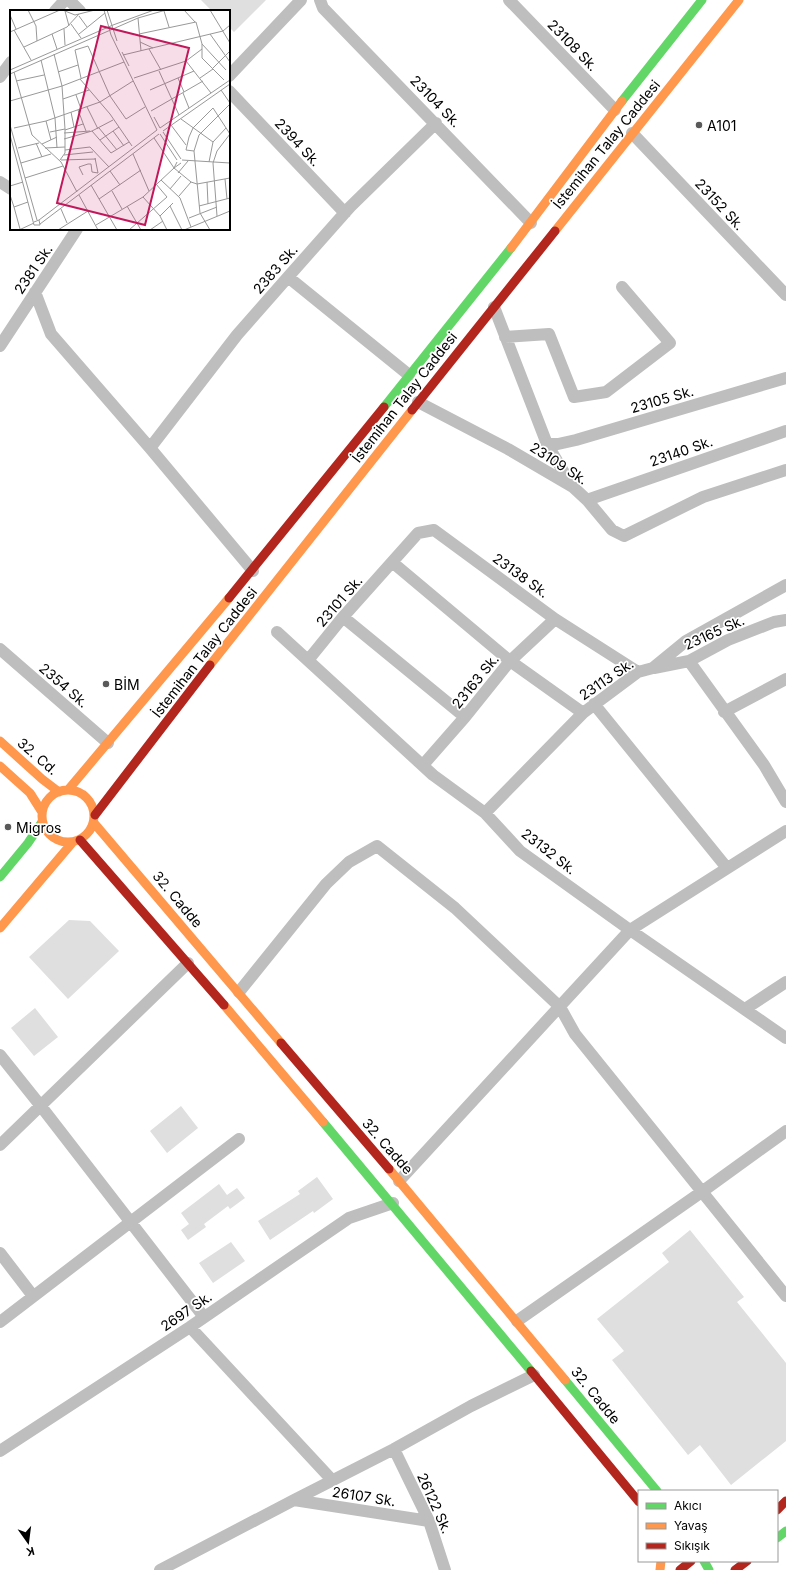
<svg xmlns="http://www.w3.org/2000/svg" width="786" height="1570" font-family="Inter,sans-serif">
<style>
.building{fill:#dfdfdf}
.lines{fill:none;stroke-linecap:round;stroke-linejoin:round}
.street{stroke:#bebebe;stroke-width:12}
.fast{stroke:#63d668;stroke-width:9}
.slow{stroke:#ff974d;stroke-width:9}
.jam{stroke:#b3261e;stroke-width:9}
.poi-dot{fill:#595959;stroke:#fff;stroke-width:1.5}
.labels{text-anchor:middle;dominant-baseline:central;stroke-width:3.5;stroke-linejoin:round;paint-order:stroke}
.street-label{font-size:14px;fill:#000;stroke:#fff}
.poi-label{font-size:14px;fill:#000;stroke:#fff;text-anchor:start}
.inset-road{fill:none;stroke:#999;stroke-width:1}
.view{fill:#c2185b;fill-opacity:0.15;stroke:#c2185b;stroke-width:2}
.inset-edge{fill:none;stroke:#000;stroke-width:2}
</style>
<rect width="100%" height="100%" fill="#fff"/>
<path class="building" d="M201,0H266L234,32L229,27V11H212Z
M69,920L90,921L119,951L68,999L29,957Z
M35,1008L58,1037L34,1056L11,1028Z
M181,1106L198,1128L167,1153L150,1131Z
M317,1177L333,1199L314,1213L313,1211L270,1240L258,1221L300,1194L298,1191Z
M219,1184L227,1195L237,1188L245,1198L230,1209L228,1206L204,1224L206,1227L188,1240L181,1230L189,1224L181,1213Z
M690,1230L744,1297L737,1302L786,1363V1441L731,1485L700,1445L688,1455L612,1360L624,1351L597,1319L669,1262L662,1253Z
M231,1242L245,1261L213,1283L199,1263Z"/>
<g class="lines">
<path class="street" d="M69,0L80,11
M320,0L323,8L531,223
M509,0L615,110
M55,11L65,0
M229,76L301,0
M0,77L11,62
M229,91L345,213
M632,133L786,295
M0,182L11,189
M288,277L409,375
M35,292L51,334L150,448L253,571
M494,307L547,444L572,486
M505,337L549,334L574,397L606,392L670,343L622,287
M0,346L77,229
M418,402L508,449L573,487L587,500L612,530L624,536L703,497L786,470
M547,444H558L576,440L786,378
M150,448L237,335L288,277L350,207L436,123
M587,500L786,431
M392,562L510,661L583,713
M343,617L465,717
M277,632L433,775L485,813L520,851L630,930L786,1038
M0,649L108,743
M309,659L343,617L418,533L434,530L555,619L638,672
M689,661L764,765L786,802
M654,668L689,661L728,640L774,622L786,620
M594,704L727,868
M724,712L786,679
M423,765L465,717L510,661L555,619
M485,813L583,713L638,672L653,668L686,641L786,585
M239,992L326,884L349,862L377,846L455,908L560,1007L575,1034L786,1296
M745,1009L786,982
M0,1055L40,1105L204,1317
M0,1145L188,963
M399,1181L630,930L786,831
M0,1253L33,1296
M517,1321L703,1191L786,1131
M0,1322L239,1139
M190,1327L332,1480
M394,1449L429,1521L445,1570
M0,1451L190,1327L349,1218L393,1203
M294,1500L429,1521
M160,1570L294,1500L394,1449L471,1406L534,1375"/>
<path class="fast" d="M622,101L702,0
M384,407L511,248
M0,877L28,843L42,822
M323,1122L531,1371
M565,1380L657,1491
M777,1538L786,1531
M704,1561L709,1570"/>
<path class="slow" d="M555,231L739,0
M511,248L622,101
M210,665L412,410
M0,741L42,779L59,792
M0,766L30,793L42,812
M42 816a26 26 0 1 1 52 0a26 26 0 1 1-52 0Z
M68,790L229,598
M94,823L281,1043
M0,928L72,843
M224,1005L323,1122
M389,1169L565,1380
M660,1570L661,1561"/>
<path class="jam" d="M412,410L555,231
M229,598L384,407
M95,815L210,665
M80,840L224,1005
M281,1043L389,1169
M531,1371L639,1502
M777,1510L786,1501
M680,1570L691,1561
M735,1570L747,1561"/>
</g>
<g class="poi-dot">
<circle cx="699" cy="125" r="4"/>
<circle cx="106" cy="684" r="4"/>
<circle cx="8" cy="827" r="4"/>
</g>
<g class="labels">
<g class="street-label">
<text transform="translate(573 45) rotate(46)">23108 Sk.</text>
<text transform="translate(436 101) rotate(46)">23104 Sk.</text>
<text transform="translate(298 142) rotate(47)">2394 Sk.</text>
<text transform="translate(606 144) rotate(-51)">İstemihan Talay Caddesi</text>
<text transform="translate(720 204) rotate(47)">23152 Sk.</text>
<text transform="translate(33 269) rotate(-56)">2381 Sk.</text>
<text transform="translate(275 269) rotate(-49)">2383 Sk.</text>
<text transform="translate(404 397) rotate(-52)">İstemihan Talay Caddesi</text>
<text transform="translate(662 399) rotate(-16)">23105 Sk.</text>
<text transform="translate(681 451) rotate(-19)">23140 Sk.</text>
<text transform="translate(559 463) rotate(33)">23109 Sk.</text>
<text transform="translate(521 575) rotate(36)">23138 Sk.</text>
<text transform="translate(339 601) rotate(-49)">23101 Sk.</text>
<text transform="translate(714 632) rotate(-24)">23165 Sk.</text>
<text transform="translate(204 652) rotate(-52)">İstemihan Talay Caddesi</text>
<text transform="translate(606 679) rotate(-34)">23113 Sk.</text>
<text transform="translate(475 681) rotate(-51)">23163 Sk.</text>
<text transform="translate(64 685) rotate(41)">2354 Sk.</text>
<text transform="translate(38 756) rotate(41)">32. Cd.</text>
<text transform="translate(549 851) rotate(38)">23132 Sk.</text>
<text transform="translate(178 899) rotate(50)">32. Cadde</text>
<text transform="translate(388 1146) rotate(49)">32. Cadde</text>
<text transform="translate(186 1311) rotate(-34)">2697 Sk.</text>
<text transform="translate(596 1395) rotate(51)">32. Cadde</text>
<text transform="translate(364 1496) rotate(9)">26107 Sk.</text>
<text transform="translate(435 1503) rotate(66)">26122 Sk.</text>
</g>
<g class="poi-label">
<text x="707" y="125">A101</text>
<text x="114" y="684">BİM</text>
<text x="16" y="827">Migros</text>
</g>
</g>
<g transform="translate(10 10)">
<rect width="220" height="220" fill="#fff"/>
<path class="inset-road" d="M18,0L26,16L27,31M94,0L101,25L147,120M97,0L107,31M174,0L185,12M200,0L220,33M154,1L159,17M0,5L6,19M69,6L77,17M128,8L131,41M61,14L71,28M59,16L55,1L65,5L85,0M54,19L55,35M4,20L21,50M0,22L50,0M42,24L47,39M69,24L95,3M129,24L186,12L192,34L216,60M200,24L220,52M130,32L143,38M192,34V48L214,70M14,37L57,17L69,4M139,39L151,60M112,42L119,56M44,44L52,76L55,119V143L50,150M113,45L213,21L220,15M31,50L45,108L47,138M176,51L201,83M203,58L220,41M0,60L103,15L144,0M149,61L169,105M4,62L22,125L51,152L67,182M48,62L68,55M0,64L128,8L156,0M71,68L65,40L78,36L100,86L116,109L135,97M124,68L176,51L192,39M168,68L174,82M190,68L203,59M70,69L100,104L122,136M6,71L34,65M140,80L184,61M211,80L220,93M173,83L179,98M66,85L71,99M53,89L79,80M0,91L52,76L114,52M77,97L88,119M68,100L76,121M141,101L193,71M61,102L64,117M144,107L150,118M171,109L203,132M36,111L41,130M0,115L27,210M161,115L176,135M4,118L36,111L90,92L123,71M89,118L107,140M150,118L220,70M55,120L73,114M82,121L101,143L119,132M103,121L114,136M153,121L220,74M40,122L55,119M153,122L171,149M54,123L80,121M150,124L167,150M0,125L24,215H30L29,210L24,212M144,128L164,158L181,172L187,174L220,168M54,129L82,121L103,110M90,130L109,117M26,133L32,147M32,134L47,127M8,138L29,133M35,138L55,137M55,140L80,137L99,157M184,141L176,140L179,127L183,118L203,98L220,124M123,144L139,181M54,145L83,142M85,148L88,163M51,150L86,149M172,150L220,153M167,152L164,158L171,153M199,152L203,132L216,118M11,153L41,144M100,161L110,175M168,163L178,151M73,165L69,157L78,154H81L82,162L88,163M15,168L53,156M215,169L217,189M151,170L170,188L181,217M197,172L198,194M81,175L107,220M0,176L13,172M160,179L171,166M102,181L112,199M0,185L4,197M69,185L88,220M169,186L181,172M133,187L150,206L157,220M89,189L131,160M117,196L131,220M160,196L172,220M189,196L220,188M51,199L57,213M150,206L163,193M207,206L203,153L207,141L220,124M179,208L207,197M29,210L147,120M30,214L149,124M86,215L133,187L164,158M10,219L4,197L18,192M9,220L24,213M48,220L78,201M119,220L157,187L146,174M140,220L153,211M174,220L220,201M200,220L190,203L184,141L189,125L220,94"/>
<path class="view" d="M91,16L179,38L135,215L47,193Z"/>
<rect width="220" height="220" class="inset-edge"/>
</g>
<rect x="638" y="1490" width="140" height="72" fill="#ffffff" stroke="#999999"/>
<rect x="646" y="1503" width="20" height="6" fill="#63d668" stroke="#999999"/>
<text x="674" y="1510" font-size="12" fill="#000000">Akıcı</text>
<rect x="646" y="1523" width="20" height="6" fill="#ff974d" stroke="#999999"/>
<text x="674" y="1530" font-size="12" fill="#000000">Yavaş</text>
<rect x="646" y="1543" width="20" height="6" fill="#b3261e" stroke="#999999"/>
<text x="674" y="1550" font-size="12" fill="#000000">Sıkışık</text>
<g transform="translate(28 1542) rotate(166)" stroke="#ffffff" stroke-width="3" paint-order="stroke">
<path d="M0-3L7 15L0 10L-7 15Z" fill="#000000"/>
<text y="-6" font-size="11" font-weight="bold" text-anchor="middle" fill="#000000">K</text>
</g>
</svg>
